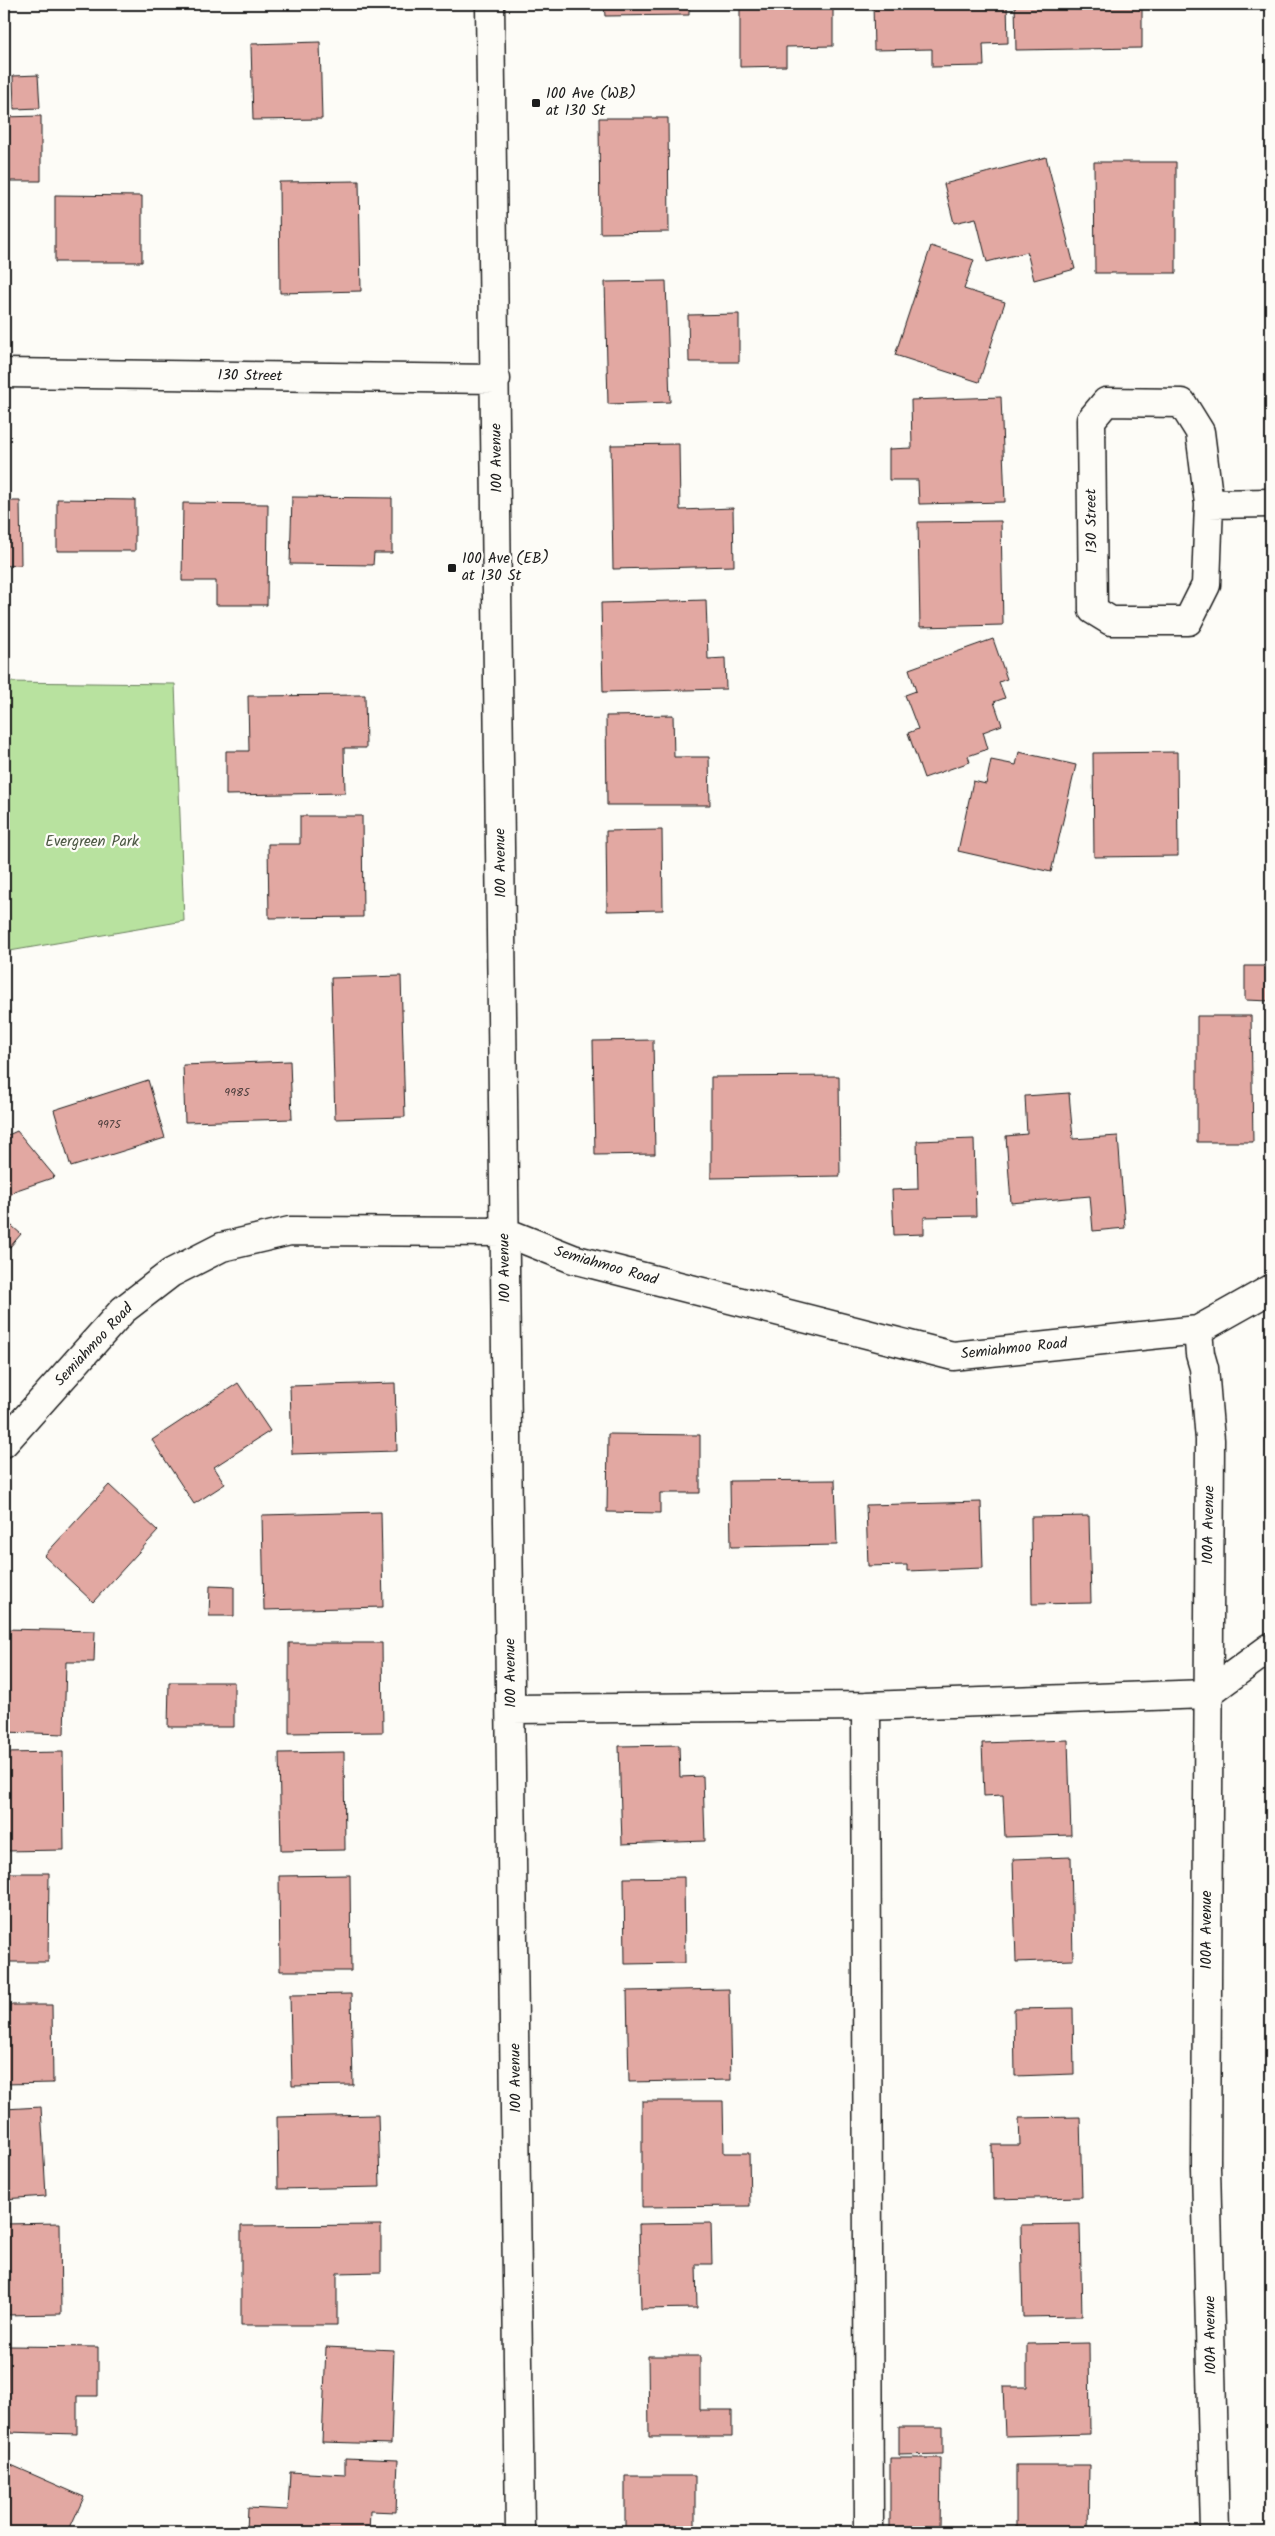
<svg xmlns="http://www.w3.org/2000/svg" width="1275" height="2536" font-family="Kalam,sans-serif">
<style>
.green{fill:#b8e29f;stroke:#6a7f5e}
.building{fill:#e2a8a2;stroke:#1c1c1c}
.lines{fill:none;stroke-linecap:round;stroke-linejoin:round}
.minor-casing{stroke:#1c1c1c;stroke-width:31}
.minor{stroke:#fdfcf7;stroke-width:28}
.poi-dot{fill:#1c1c1c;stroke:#fdfcf7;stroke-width:2}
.labels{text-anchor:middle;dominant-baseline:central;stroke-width:4.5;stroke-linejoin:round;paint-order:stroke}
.number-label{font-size:12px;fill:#4e3f3e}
.poi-label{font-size:15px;fill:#1c1c1c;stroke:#fdfcf7;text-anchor:start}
.street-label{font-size:15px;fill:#1c1c1c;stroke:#fdfcf7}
.park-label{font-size:15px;fill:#4b5743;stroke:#fdfcf7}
</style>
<rect width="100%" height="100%" fill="#fdfcf7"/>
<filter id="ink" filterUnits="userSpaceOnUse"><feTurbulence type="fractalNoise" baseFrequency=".02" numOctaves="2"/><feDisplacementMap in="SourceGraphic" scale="10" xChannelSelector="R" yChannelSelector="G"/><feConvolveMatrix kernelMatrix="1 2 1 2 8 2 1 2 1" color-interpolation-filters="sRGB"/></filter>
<g filter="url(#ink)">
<path class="green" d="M4,682L175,684L184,921L4,952Z"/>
<path class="building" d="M604,4H689V15L605,16Z
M740,4H833V46L786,47V66L740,67Z
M873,4H1007L1008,43L983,44L984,66L932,67V49L874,50Z
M1015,4H1142V48L1016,50Z
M320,42L322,119L253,120L251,44Z
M38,75L40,108L14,109L13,76Z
M41,116V181H4V117Z
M599,118H668L669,232L600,233Z
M1046,157L1075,269L1034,280L1027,252L987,262L976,218L954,223L944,184Z
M1094,162H1176V273H1095Z
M359,181L361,291L280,293L279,182Z
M55,195L142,196V262H55Z
M4,200L8,201L6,261H4Z
M931,246L974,260L964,289L1005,302L979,382L895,355Z
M666,281L670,402L608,404L605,282Z
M739,314V362H689L688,315Z
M1001,397L1005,502L919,504L918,480H889V449L912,448L911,400Z
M679,444L680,510L733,508L734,566L613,569L611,445Z
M292,497L392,498V553H374L373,565L290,564Z
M57,499L135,500V551H57Z
M4,501H20L21,565L4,566Z
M183,503L268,504L267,605H216V581H182Z
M1001,521L1003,625L920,627L918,522Z
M706,600L708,659L725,658L726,689L603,692L601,603Z
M993,639L1007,679L999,682L1005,698L994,702L1002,725L983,732L988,749L968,756L970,762L924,778L908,733L918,729L905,695L916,691L909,669Z
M365,695L366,748H344L345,793L226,795V751H249L248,696Z
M673,715L674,757H709L710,805H607L606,716Z
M1019,752L1076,765L1051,872L958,851L973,781L986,784L991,760L1016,765Z
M1177,752L1178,856L1094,857L1093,753Z
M300,816H362L363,917L269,918L268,844H300Z
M662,830L663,910L607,911L606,831Z
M1245,966H1271V1001L1245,1000Z
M401,976L405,1117L335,1119L331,978Z
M1197,1016H1251L1253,1142H1197Z
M653,1040L655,1154L595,1155L593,1041Z
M290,1061L292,1119L185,1122L183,1065Z
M839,1076L840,1176L711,1178V1077Z
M148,1080L165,1138L71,1167L54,1110Z
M1069,1093L1073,1139L1118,1136L1125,1228L1093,1231L1090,1196L1011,1203L1006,1136L1027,1134L1025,1096Z
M17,1131L55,1177L14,1191L4,1203V1137Z
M974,1139L976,1216L924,1217V1234L894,1235L892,1190L918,1189L917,1141Z
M4,1219L21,1234L4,1254Z
M238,1383L270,1431L214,1467L225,1484L194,1504L152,1440Z
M395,1383L397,1451L292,1454L290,1386Z
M1266,1422H1271V1478H1267Z
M608,1434L700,1435V1493H660V1513L607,1512Z
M835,1480L837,1545L731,1547L730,1481Z
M109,1485L158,1531L93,1602L44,1556Z
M981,1502L983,1568L907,1571V1565L868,1566L866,1505Z
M381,1512L383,1607L264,1610L262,1515Z
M1089,1516L1091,1603L1032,1604L1031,1517Z
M210,1586L234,1587V1616H209Z
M4,1629L95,1631L94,1662H66L64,1734L4,1732Z
M289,1643H382L383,1732L289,1733Z
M169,1682H234V1727H168Z
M1068,1740L1071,1835L1005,1837L1003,1795L984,1796L982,1743Z
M679,1745L680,1777L703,1776L705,1841L622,1844L619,1746Z
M63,1752L64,1850L4,1851V1753Z
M344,1752L345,1850L281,1851L279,1753Z
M1071,1857L1073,1960L1016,1962L1013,1859Z
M4,1873H49L48,1962H4Z
M350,1875L351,1971H280L279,1876Z
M684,1877L685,1963L625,1964L624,1878Z
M729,1989L731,2080L629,2082L627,1991Z
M351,1994L353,2085L292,2086L290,1995Z
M4,2005H52L53,2083L4,2084Z
M1073,2008L1074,2074L1015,2076L1014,2009Z
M642,2101H723L724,2153H749L750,2206L642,2207Z
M41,2107L46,2196L4,2199V2109Z
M378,2115L380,2187L278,2189L277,2117Z
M1080,2117L1082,2197L993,2199L992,2145H1020L1019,2118Z
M60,2223L61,2314L4,2315V2224Z
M711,2223L712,2264H696L697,2308L641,2309L639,2224Z
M1080,2224L1082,2316L1023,2317L1021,2225Z
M381,2225V2272L337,2273V2325H241V2226Z
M1089,2343L1090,2434L1005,2436L1003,2387H1027V2344Z
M8,2346L98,2347V2396H77V2434L7,2432Z
M326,2347L394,2350L391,2444L322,2442Z
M648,2356H700V2410H732V2437H649Z
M899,2427H943V2454L899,2455Z
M345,2458L398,2460L396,2512L370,2511L369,2532H247L248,2508L288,2510L290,2472L345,2475Z
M890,2458H941L940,2529H890Z
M9,2464L84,2497L68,2532H4V2476Z
M1016,2465H1089L1088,2532H1016Z
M625,2476H695V2532H625Z"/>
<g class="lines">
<defs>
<path id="minor" d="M490,4L520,2532
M4,373L496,379
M1106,402L1182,403L1200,432L1209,504L1206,585L1188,621H1111L1093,610L1091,420Z
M1209,504L1271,503
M1198,1330L1200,1354L1204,1368L1210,1440L1206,2167L1215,2532
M4,1443L123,1310L171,1273L222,1247L290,1231L505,1232L573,1259L953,1356L1198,1330L1271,1289
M866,1706L869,2532
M512,1709L866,1706L1207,1694L1271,1647"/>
</defs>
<use href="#minor" class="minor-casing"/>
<use href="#minor" class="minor"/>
</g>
</g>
<g class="poi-dot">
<rect x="531" y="98" width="10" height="10" rx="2.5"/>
<rect x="447" y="563" width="10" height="10" rx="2.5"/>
</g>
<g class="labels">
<g class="number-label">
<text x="237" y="1092">9985</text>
<text x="109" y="1124">9975</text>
</g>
<g class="poi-label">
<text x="546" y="94">100 Ave (WB)<tspan x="546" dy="17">at 130 St</tspan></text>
<text x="462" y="559">100 Ave (EB)<tspan x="462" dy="17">at 130 St</tspan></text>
</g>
<g class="street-label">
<text transform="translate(250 376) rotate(1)">130 Street</text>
<text transform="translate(497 458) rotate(-91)">100 Avenue</text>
<text transform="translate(1092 521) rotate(-91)">130 Street</text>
<text transform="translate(501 863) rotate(-91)">100 Avenue</text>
<text transform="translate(606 1266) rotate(16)">Semiahmoo Road</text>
<text transform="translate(505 1268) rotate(-91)">100 Avenue</text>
<text transform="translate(94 1345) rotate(-47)">Semiahmoo Road</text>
<text transform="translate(1014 1349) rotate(-6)">Semiahmoo Road</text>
<text transform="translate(1209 1525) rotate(-89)">100A Avenue</text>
<text transform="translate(511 1673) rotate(-91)">100 Avenue</text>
<text transform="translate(1207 1930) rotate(-90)">100A Avenue</text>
<text transform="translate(516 2078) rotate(-91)">100 Avenue</text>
<text transform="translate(1211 2335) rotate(-91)">100A Avenue</text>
</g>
<g class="park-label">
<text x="92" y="842">Evergreen Park</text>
</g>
</g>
<rect width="1275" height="2536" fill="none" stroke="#fdfcf7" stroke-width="20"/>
<rect x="10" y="10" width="1255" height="2516" fill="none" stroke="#1c1c1c" stroke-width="2" filter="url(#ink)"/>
</svg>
